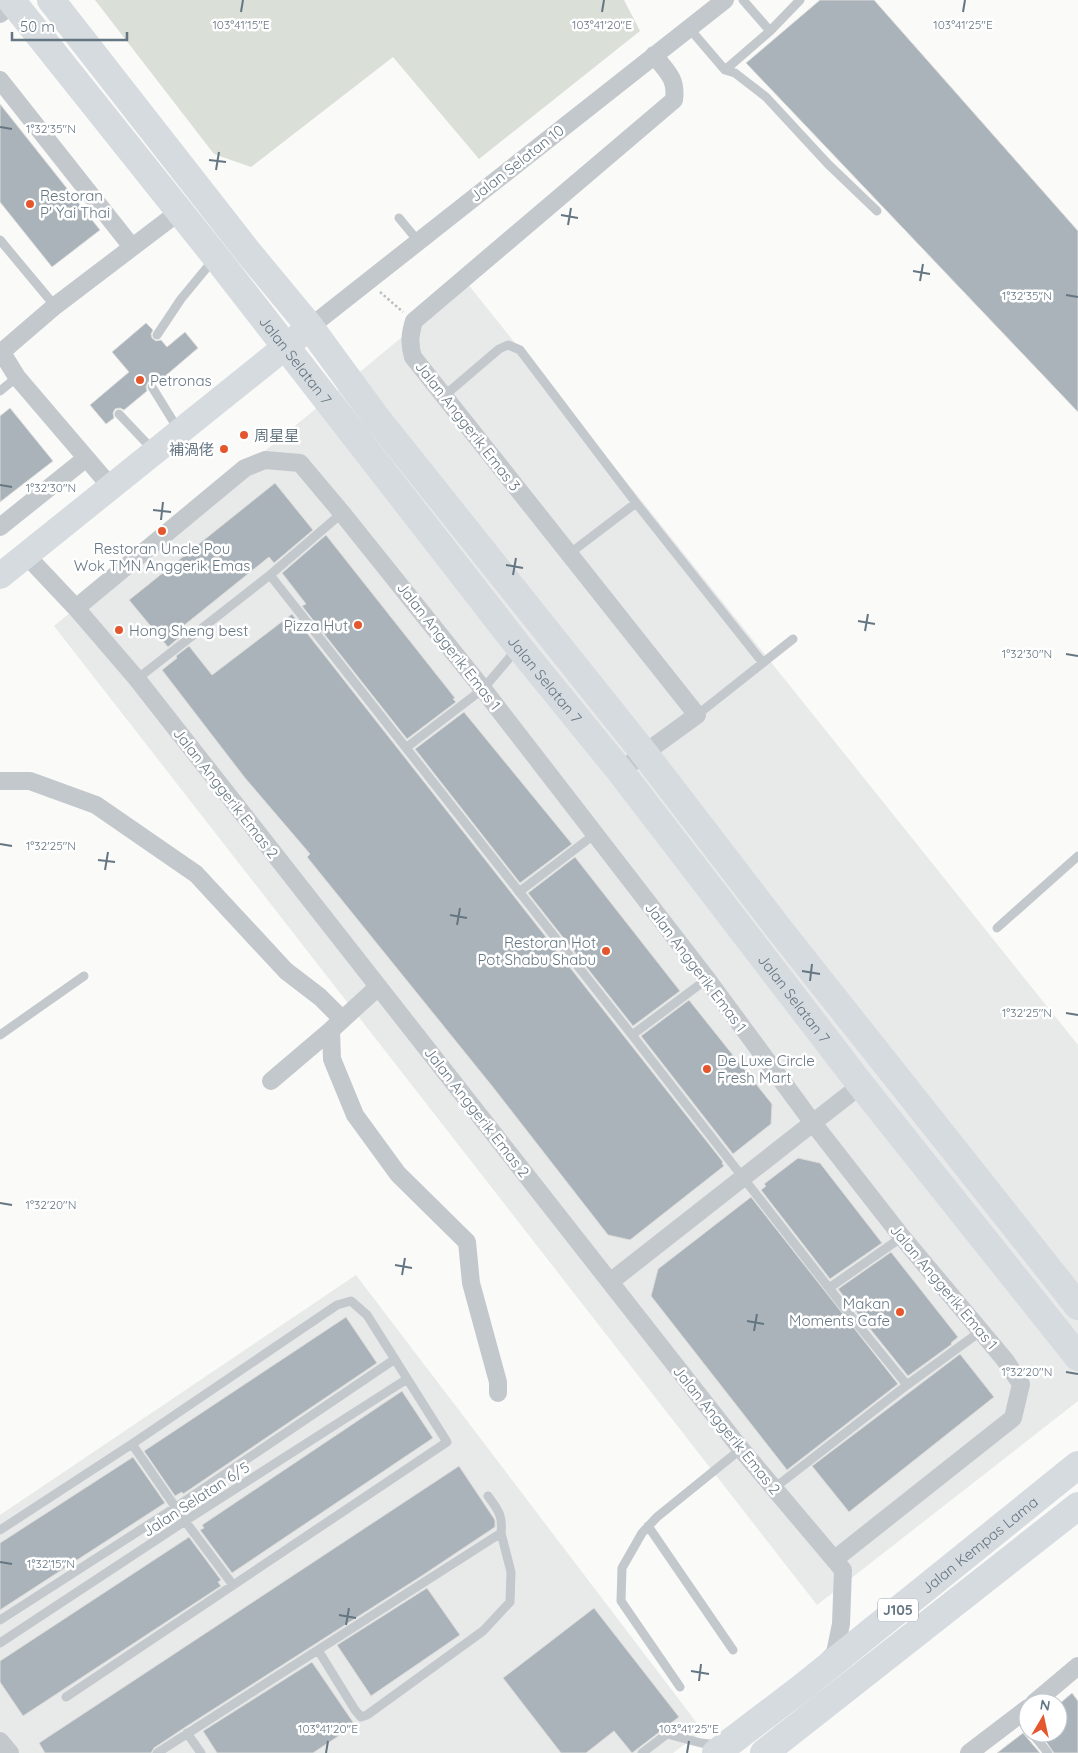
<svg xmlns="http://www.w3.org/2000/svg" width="1078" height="1753" font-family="Quicksand,'Noto Sans SC',sans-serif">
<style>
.built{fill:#e8e9e9}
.green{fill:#dadfd7}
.building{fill:#aab3b9;stroke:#dcdcda}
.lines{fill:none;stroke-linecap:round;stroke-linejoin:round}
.path{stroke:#bbbfc2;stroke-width:2.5;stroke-dasharray:2.5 2.5;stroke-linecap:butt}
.lane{stroke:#c3c8cc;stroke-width:9}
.street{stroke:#c3c8cc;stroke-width:18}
.secondary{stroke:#d6dbdf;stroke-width:26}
.primary{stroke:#d6dbdf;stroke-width:28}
.ticks{fill:none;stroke:#657683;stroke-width:2}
.poi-dot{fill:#e4572e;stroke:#fff;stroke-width:2}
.labels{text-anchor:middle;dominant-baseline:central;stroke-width:5;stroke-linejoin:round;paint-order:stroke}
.shield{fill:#fff;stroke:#939fa8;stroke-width:1}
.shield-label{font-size:14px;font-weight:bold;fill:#657683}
.street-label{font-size:15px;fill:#657683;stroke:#fff}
.poi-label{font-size:15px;fill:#657683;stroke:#fff;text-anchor:start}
.ticks-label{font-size:12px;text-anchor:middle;fill:#657683;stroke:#fff;stroke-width:5;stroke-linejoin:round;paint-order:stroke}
</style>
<rect width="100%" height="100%" fill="#fafaf8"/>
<path class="built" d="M467,283L1078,1045V1401L817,1605L54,626Z
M356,1275L703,1731L673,1753H0V1515Z"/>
<path class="green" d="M95,0H624L640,31L479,159L393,57L251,167L214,154Z"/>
<path class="building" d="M820,0H874L1078,231V412L746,63Z
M0,104L100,230L52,267L0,202Z
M146,323L153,330L151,334L152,338L156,341L161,340L167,347L185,332L198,348L157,383L152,381L148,382L146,387L147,391L124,410L120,408L115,409L113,413L114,418L106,424L90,405L129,372L112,352Z
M10,408L53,461L0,502V416Z
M275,483L313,530L274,563L269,557L177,631L181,636L168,647L129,600Z
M326,535L455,698L453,699L456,702L407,739L302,606L306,604L282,573Z
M292,614L723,1162L722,1163L724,1166L630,1240L608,1235L492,1086L307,857L310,854L245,778L162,670L177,658L176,656L189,646L212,675Z
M464,712L572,844L520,883L415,749Z
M575,857L680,991L633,1026L528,893Z
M689,1000L772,1104L771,1124L733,1154L641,1036Z
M798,1158L820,1163L882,1243L830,1279L761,1190L766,1186L764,1184Z
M751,1197L898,1384L787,1470L651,1296L658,1269Z
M891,1252L958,1337L951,1343L952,1344L908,1376L838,1289Z
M346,1317L377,1363L183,1494L182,1492L175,1496L144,1451Z
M960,1354L994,1397L849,1512L812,1466Z
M402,1391L433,1438L232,1573L200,1530L204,1528L202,1525Z
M133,1457L165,1503L0,1610V1543Z
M459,1466L495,1520V1527L420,1577L184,1728L154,1748L151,1753H45L39,1743Z
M189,1537L221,1580L218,1582L221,1586L23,1716L0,1682V1661Z
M427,1588L460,1635L371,1696L337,1645Z
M594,1608L679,1717L632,1753L614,1731L586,1753H561L503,1678Z
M312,1662L355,1725L313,1753H217L203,1731Z
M1072,1693L1078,1701V1753H1054L1040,1733H1058V1705Z
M1023,1733L1040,1753H997Z"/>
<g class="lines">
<path class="path" d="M380,292L403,312"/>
<path class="lane" d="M743,0L770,31
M689,28L725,70L735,73L766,97L828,164L877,211
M725,70L770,31L800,0
M399,218L418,241
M0,240L55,306
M157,335L181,299L214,259
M152,387L178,429
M0,391L17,377
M444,396L499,349L508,345L520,350L636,503L763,663
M119,414L153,450
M569,554L636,503
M270,575L342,513
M137,679L270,575L632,1035L854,1320L907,1385L773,1489
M697,715L793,639
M407,747L483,689L517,649
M519,892L595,834
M997,928L1078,856
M0,1035L84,976
M632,1035L707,979
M829,1288L902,1237
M907,1385L981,1331
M132,1444L185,1521L233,1585
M648,1526L733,1650
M0,1530L132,1444L337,1305L351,1301L367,1315L447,1442L66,1697
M0,1620L176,1507L395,1359
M0,1643L185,1521L407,1379
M318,1650L355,1710L361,1717L367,1715L483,1631L510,1602L511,1572L501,1533
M680,1687L621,1601L622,1568L642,1533L657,1517L741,1449
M1018,1716L1028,1729
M187,1733L201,1753
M1032,1733L1048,1753
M157,1753L501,1533C503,1515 498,1510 488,1496
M642,1753L667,1734L701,1743L718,1745"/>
<path class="street" d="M0,14L14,3
M0,80L132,247
M310,327L725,0
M111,487L17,377L4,356L5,349L55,306L180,211
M0,527L85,459
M26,555L76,608L137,679L741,1449L843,1570L841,1624L835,1653L828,1660
M76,608L245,468L265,460L300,463L342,513L483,689L707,979L813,1123L902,1237L1005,1360L1021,1384L1013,1418L835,1559
M620,771L697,715L413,357C409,344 410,334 414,321L674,100C677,78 667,72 654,55
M0,781H30L96,805L196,874L286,971L320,997L342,1019
M331,1030L332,1059L355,1115L398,1174L467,1242L471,1283L498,1382V1393
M271,1081L331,1030L378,987
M610,1282L861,1085
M1034,1703L1078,1666
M0,1741L10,1753
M969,1753L1028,1708"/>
<path class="secondary" d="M0,576L310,327"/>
<g class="primary">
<path id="s1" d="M11,0L216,257L519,647L620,771L861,1085L1078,1357"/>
<path d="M51,0L248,252L310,327L375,416L644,753L783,934L1078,1306"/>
<path id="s2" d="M716,1753L804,1686L1078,1465"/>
<path d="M764,1753L1078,1506"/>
</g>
</g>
<path class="ticks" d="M241,12L243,0M602,12L604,0M963,12L965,0M0,127L12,129M209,160L226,162M216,170L219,152M561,215L578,218M568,225L571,208M913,271L930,274M920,281L923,264M1066,295L1078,297M0,485L12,487M153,510L171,512M161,520L163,502M506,565L523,568M513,575L516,558M858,621L875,624M865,631L868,614M1066,654L1078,656M0,844L12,846M98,860L115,862M105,870L108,852M450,915L467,918M457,925L460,908M802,971L820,974M810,981L812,964M1066,1013L1078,1015M0,1203L12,1205M395,1265L412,1268M402,1275L405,1258M747,1321L764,1324M754,1331L757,1314M1066,1372L1078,1374M0,1562L12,1564M339,1615L356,1618M346,1625L349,1608M691,1671L709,1674M699,1681L701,1664M326,1753L328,1741M687,1753L689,1741"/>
<g class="poi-dot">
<circle cx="30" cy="204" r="5"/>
<circle cx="140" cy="380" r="5"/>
<circle cx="244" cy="435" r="5"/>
<circle cx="224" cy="449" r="5"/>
<circle cx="162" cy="531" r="5"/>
<circle cx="358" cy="625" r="5"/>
<circle cx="119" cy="630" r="5"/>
<circle cx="606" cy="951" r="5"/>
<circle cx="707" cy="1069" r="5"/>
<circle cx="900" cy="1312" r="5"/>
</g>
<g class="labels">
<rect class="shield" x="878" y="1598.5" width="40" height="23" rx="4"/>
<g class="shield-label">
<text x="898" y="1610">J105</text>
</g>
<g class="street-label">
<text transform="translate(517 163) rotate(-38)">Jalan Selatan 10</text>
<text stroke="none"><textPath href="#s1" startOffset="459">Jalan Selatan 7</textPath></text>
<text transform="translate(468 426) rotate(52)">Jalan Anggerik Emas 3</text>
<text transform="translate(449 646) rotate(52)">Jalan Anggerik Emas 1</text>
<text stroke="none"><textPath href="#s1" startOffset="864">Jalan Selatan 7</textPath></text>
<text transform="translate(226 793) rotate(52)">Jalan Anggerik Emas 2</text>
<text transform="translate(696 967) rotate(53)">Jalan Anggerik Emas 1</text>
<text stroke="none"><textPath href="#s1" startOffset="1269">Jalan Selatan 7</textPath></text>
<text transform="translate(477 1112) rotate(52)">Jalan Anggerik Emas 2</text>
<text transform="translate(944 1287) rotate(50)">Jalan Anggerik Emas 1</text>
<text transform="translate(727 1430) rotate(51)">Jalan Anggerik Emas 2</text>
<text transform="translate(196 1499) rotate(-33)">Jalan Selatan 6/5</text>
<text stroke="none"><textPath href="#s2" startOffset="336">Jalan Kempas Lama</textPath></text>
</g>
<g class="poi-label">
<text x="40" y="195">Restoran<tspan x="40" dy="17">P' Yai Thai</tspan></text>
<text x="150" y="380">Petronas</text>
<text x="254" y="435">周星星</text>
<text x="214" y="449" text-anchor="end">補渦佬</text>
<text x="162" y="548" text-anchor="middle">Restoran Uncle Pou<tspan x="162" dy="17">Wok TMN Anggerik Emas</tspan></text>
<text x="348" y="625" text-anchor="end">Pizza Hut</text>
<text x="129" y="630">Hong Sheng best</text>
<text x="596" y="942" text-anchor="end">Restoran Hot<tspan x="596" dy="17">Pot Shabu Shabu</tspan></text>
<text x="717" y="1060">De Luxe Circle<tspan x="717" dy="17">Fresh Mart</tspan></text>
<text x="890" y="1303" text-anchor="end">Makan<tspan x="890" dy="17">Moments Cafe</tspan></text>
</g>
</g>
<g class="ticks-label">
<text x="241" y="29">103°41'15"E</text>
<text x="602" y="29">103°41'20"E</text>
<text x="963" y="29">103°41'25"E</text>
<text x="51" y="133">1°32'35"N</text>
<text x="1027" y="300">1°32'35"N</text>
<text x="51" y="492">1°32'30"N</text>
<text x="1027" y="658">1°32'30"N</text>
<text x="51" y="850">1°32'25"N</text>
<text x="1027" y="1017">1°32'25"N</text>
<text x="51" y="1209">1°32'20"N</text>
<text x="1027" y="1376">1°32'20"N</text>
<text x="51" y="1568">1°32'15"N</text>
<text x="328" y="1733">103°41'20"E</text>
<text x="689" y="1733">103°41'25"E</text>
</g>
<g transform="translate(1043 1718) rotate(9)"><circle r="24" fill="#ffffff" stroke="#c1c8cd"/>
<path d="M0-4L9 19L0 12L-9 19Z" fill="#e4572e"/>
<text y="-8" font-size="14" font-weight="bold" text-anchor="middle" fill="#657683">N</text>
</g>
<path d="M12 32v8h115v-8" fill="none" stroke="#657683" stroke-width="2.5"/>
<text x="20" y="32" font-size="15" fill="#657683" stroke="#ffffff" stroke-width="4" paint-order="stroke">50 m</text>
</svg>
